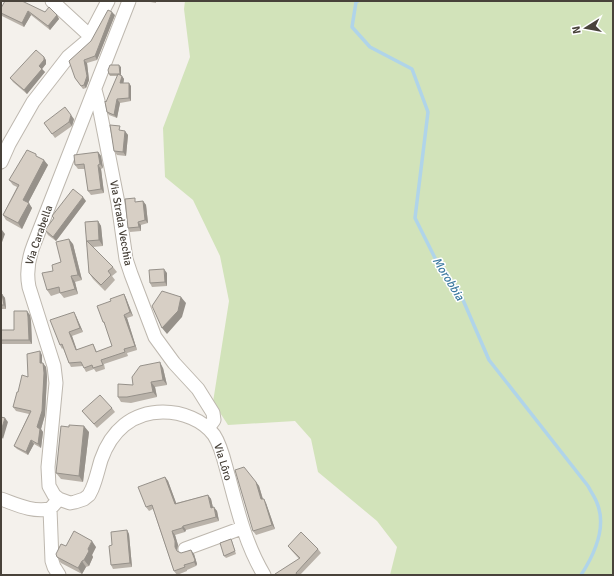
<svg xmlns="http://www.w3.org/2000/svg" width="614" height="576" font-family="Signika,sans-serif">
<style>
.green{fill:#d2e3ba}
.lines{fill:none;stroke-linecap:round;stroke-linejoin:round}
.stream{stroke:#b0d4e9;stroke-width:3.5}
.minor-casing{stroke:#beb8af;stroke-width:15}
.minor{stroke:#fff;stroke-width:13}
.wall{fill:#b9b2a9}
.shaded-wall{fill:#96918a}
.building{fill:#d7cfc5;stroke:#96918a}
.labels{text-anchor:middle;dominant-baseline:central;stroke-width:3;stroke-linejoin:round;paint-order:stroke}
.street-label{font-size:11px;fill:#48423a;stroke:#fff}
.water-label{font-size:12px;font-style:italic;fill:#3d7aa0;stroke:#fff}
</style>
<rect width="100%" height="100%" fill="#f4f1ec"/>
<path class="green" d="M185,1H613V575H390L397,547L377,521L318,472L311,439L295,421L228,425L213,402L229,301L220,256L193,200L165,177L163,128L190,57L184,9Z"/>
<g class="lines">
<path class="stream" d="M358,1L356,2L352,27L370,47L412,69L428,112L415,218L435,258L460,293L489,360L588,486C591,492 595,497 597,503C607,527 594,555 581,575"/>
<defs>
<path id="minor" d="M52,1L89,35
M129,1L34,244C28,259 26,272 29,287L54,366L56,383L48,467L49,486L54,495L59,499L70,503L75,502L84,499L89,495L92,489C96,480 98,470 101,460C111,431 132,412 163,412C182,412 203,420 214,435C222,447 225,465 229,478C238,512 246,545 264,575
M95,90L98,101L118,203L126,259L131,274L155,337L174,363L198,389L213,413L214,420L208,428
M1,162L9,144L33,102L68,57L87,41L108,1
M1,499C18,505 31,512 50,509
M59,499L50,509L52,561L54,567L59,575
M185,549L242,528"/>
</defs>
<use href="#minor" class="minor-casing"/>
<use href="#minor" class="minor"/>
</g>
<path class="wall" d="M145,1H156V3Z
M1,8L45,12L57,15L59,19L50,30L31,15L24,27L2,16L1,15Z
M115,15L97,60L87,63L89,80L86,88L83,89L75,78L91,41Z
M46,60V64L42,69L45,72L27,94L13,82L10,78Z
M121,67V75L124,79L123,83L131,86V101L120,103L117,118L109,115L107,112L106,102L118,76H110L109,74Z
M74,119L72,126L55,138L44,123Z
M122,130L128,135L126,156L117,155L114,151Z
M98,152L101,156L103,168L101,169L104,193L91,195L88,191L85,169H78L75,165Z
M38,157L48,165L28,203L32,208L22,229L6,220L3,215L17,187L13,185L9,180Z
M86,201L56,241L48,235L45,230L54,219L52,216Z
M138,201H143L146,205L148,223L141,225V231L130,232L128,228Z
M98,221L101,226L103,246L93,247L113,267L117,272L112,276L115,280L105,291L93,279L89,273L85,222Z
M73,244L82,280L75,282L78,294L64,298L60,293L51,296L47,290L53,271L61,262Z
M167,273V286L152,287L150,283Z
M1,292V294L5,298L6,309H1Z
M124,294L126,298L133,316L127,318L137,350L127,353L128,356L104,364L105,369L96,372L94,369L86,372L83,366L71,367L69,363L63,348L62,349L60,345L76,316L83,332L72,336L77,350L93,344L97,352L112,346L106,326L103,322L111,301Z
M30,315L31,321L32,344H1V330H14Z
M42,355V363L46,367L47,377L45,415L41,429L43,432L41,448L34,444L28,455L17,449L14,446L29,414L16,411L13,407L18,392L28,377Z
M163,368L167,385L155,387L157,397L131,403L121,402L118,397L133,385Z
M112,408L115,412L97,428L82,411Z
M69,427L89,432L83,482L61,479L56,473Z
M165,477L168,481L176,503L208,495L211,499L213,508L217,511L219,521L186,530L185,532L175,535L178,545L177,551L181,553L194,554L197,564L196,566L187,570V571L177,575L174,571L153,509L149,511L146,507Z
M256,482L259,486L263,499L266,503L275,529L256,535L253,531Z
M127,530L129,534L132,567L113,569L111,565Z
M232,541L236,554L226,558L224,556Z
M66,546L96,547L92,555L93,557L89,566L86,567L82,574L61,563L57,557Z
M288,546L318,549L321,553L300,575H276L299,559L291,550Z"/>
<path class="shaded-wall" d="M28,11L31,15L24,27L22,23Z
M112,12L115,15L97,60L95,56Z
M57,15L59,19L50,30L48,26Z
M44,57L46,60V64L42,69L45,72L27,94L24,90Z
M84,60L87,63L89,80L86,88L84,85Z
M119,65L121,67V76L120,74Z
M122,76L124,79L123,86L120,83Z
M129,83L131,86V101L129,98Z
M117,99L120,103L117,118L114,115Z
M71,115L74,119L72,126L69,122Z
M125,131L128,135L126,156L123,152Z
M98,152L101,156L103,168L100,164Z
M44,160L48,165L27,205L23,200Z
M98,165L101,169L104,193L101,189Z
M83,197L86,201L56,241L53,237Z
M143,201L146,205L148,223L145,220Z
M29,203L32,208L22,229L18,223Z
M98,221L101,226L103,246L99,240Z
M138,222L141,225V231L139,227Z
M2,230L5,234L1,245V234Z
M69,239L73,244L82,280L78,275Z
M164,269L167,273V286L165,282Z
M71,276L75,282L78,294L75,289Z
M2,294L5,298L6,309L4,305Z
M124,294L126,298L133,316L130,312Z
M181,297L186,303L182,317L167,334L162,328Z
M27,311L30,315L31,321L32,344L29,340Z
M74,312L76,316L83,332L80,328Z
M124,315L127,318L137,350L135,346Z
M69,332L72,336L78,354L76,350Z
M40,351L42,355V367L40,363Z
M160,362L163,368L167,385L163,380Z
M43,363L46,367L47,377L45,415L41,429L43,432L41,448L38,444L37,427Z
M151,382L155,387L157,397L153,392Z
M5,418L8,422L3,439L1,436V431Z
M84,426L89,432L83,482L79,476Z
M31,440L34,444L28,455L26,452Z
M165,477L168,481L178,508L175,504Z
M256,482L259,486L264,503L261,499Z
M208,495L211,499L214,512L211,508Z
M264,499L266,503L275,529L272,525Z
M214,507L217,511L219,521L216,517Z
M183,526L186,530L185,532L182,528Z
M127,530L129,534L132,567L130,563Z
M172,531L175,535L178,545L177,551L175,547Z
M92,541L96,547L92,555L93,557L89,566L84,560L88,549Z
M191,550L194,554L197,564L196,566L194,562Z
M82,561L86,567L82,574L78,568Z"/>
<path class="building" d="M5,1H22L45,12L49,7L57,15L48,26L28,11L22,23L1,13V8Z
M108,10L112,12L95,56L84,60L87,76L84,85L81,86L75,78L69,61L91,41Z
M36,50L44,57V60L39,66L42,69L24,90L10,78Z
M110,65H119L120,74H109L108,70Z
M118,74L122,76L120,83H129V98L117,99L114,115L107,112L105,102V101L106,102Z
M65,107L71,115L69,122L52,134L44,123Z
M110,125L120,126L119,130L125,131L123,152L114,151Z
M27,150L36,154V156L44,160L23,200L29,203L18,223L3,215L19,185L9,180Z
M98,152L100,164L98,165L101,189L88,191L84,164L75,165L74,155Z
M73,189L83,197L53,237L45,230L54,218L52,216Z
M135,198V202L143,201L145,220L138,222L139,227L128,228L125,199Z
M98,221L99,240L87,241L113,267L108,271L111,275L101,285L89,273L85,222Z
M69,239L78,275L71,276L75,289L60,293L59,287L47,290L42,273L53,271L52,265L61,262L56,242Z
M164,269L165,282L150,283L149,270Z
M162,291L181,297L178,311L162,328L152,306Z
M1,294H2L4,305H1Z
M124,294L130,312L124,315L135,346L124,349L125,352L101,360L103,365L93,368L92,365L84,368L81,362L69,363L62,344L60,345L50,320L74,312L80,328L69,332L76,350L93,344L96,352L112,346L104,322H103L97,306L111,301L110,299Z
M14,311H27L28,317L29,340H1V330H14Z
M40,351V363H43L44,373L42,411L37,427L40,429L38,444L31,440L26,452L14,446L31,411L13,407L17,392H18L22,375L28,377L27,354Z
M160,362L163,380L151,382L153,392L127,397H118V384L133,385L132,377L140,366Z
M100,395L112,408L94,424L82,411Z
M1,417L5,418L1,431Z
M69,425L84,426L79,476L56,473L61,426L69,427Z
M244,467L256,482L261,499H264L272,525L253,531L235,470Z
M165,477L175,504L208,495L211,508L214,507L216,517L183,526L182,528L172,531L175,541V547L177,551L181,553L191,550L195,560L194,562L184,565L185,567L174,571L152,505L146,507L138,487Z
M127,530L130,563L111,565L109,546L112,545L111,532Z
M74,531L92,541L88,549L89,551L84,560L82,561L78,568L57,557L56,554L61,544L66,546Z
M301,532L318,549L296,573L297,575H276L275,574L300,558L288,546Z
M231,539L235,551L224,556L220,543Z"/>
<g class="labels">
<g class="street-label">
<text transform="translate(121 223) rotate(80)">Via Strada Vecchia</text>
<text transform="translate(39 235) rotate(-71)">Via Carabella</text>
<text transform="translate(223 462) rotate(73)">Via Lôro</text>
</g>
<g class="water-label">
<text transform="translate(448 279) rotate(58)">Morobbia</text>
</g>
</g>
<rect width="614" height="576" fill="none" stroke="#48423a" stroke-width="4"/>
<g transform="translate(586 28) rotate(259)" stroke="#ffffff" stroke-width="3" paint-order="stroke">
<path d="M0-3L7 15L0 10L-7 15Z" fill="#48423a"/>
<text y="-6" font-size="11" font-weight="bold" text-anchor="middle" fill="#48423a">N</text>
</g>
</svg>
